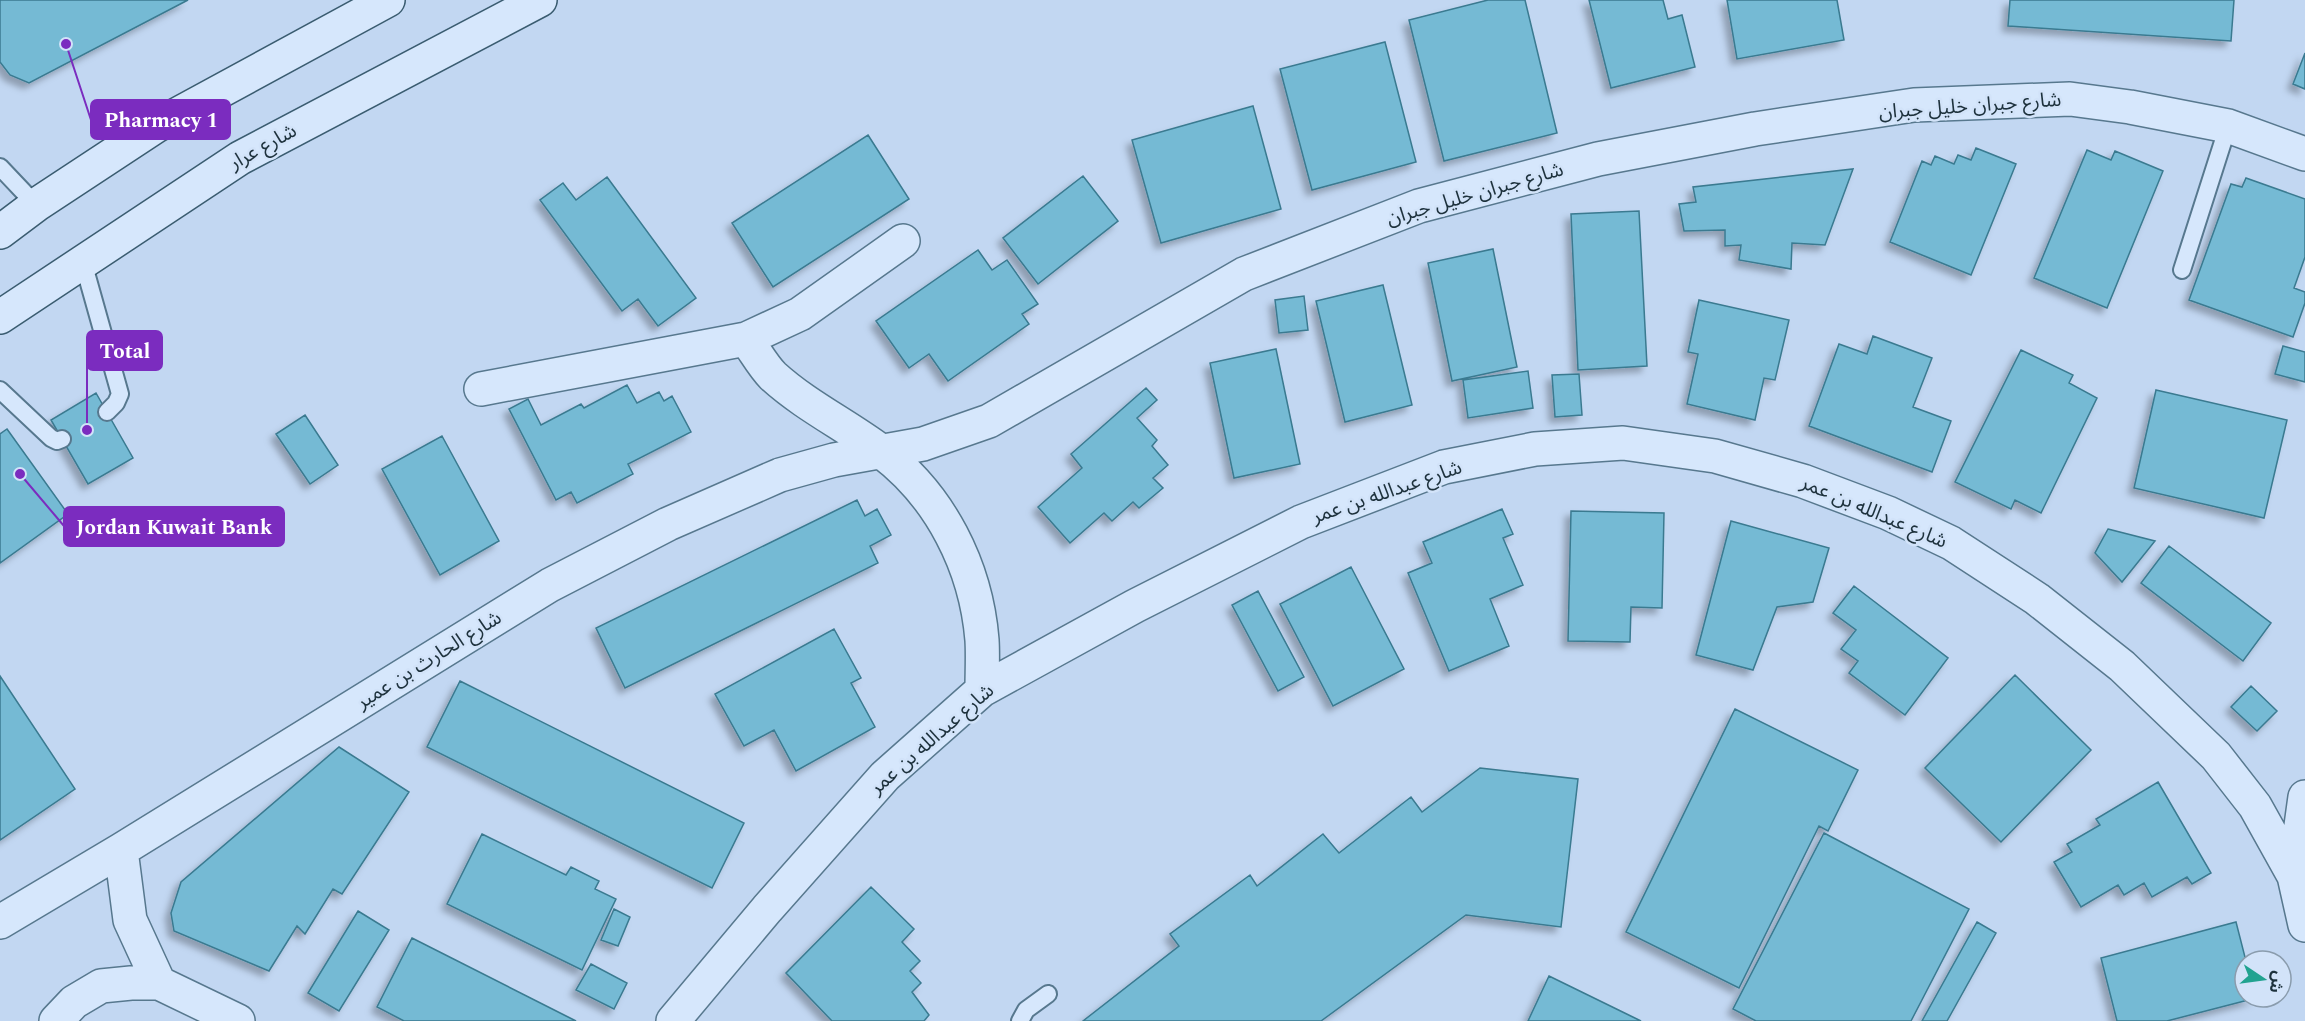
<svg xmlns="http://www.w3.org/2000/svg" width="2305" height="1021" font-family="Spectral,'Noto Sans Arabic',serif">
<style>
.building{fill:#74bad4;stroke:#3a7a90;stroke-width:1.5;filter:url(#shadow)}
.lines{fill:none;stroke-linecap:round;stroke-linejoin:round}
.service-casing{stroke:#57788e;stroke-width:20}
.minor-casing{stroke:#57788e;stroke-width:36}
.secondary-casing{stroke:#3a5c70;stroke-width:36}
.service{stroke:#d6e7fc;stroke-width:16}
.minor{stroke:#d6e7fc;stroke-width:33}
.secondary{stroke:#d6e7fc;stroke-width:33}
.labels{text-anchor:middle;dominant-baseline:central;stroke-width:5;stroke-linejoin:round;paint-order:stroke}
.street-label{font-size:20px;fill:#1d313c;stroke:#d2e3f9}
.leader{fill:none;stroke:#7b2cbf;stroke-width:2}
.callout-dot{fill:#7b2cbf;stroke:#d2e3f9;stroke-width:2}
.callout{fill:#7b2cbf;stroke:#7b2cbf;stroke-width:2}
.callout-label{font-size:21px;text-anchor:middle;font-weight:bold;fill:#fff}
</style>
<defs>
<filter id="shadow"><feDropShadow dx="-5.5" dy="5.5" stdDeviation="3" flood-color="#0004"/></filter>
</defs>
<rect width="100%" height="100%" fill="#c2d7f2"/>
<path class="building" d="M0,0H188L29,83L10,75L0,62Z
M1488,0H1525L1557,133L1444,161L1409,20Z
M1589,0H1663L1668,19L1682,15L1695,67L1611,88Z
M1727,0H1837L1844,40L1737,59Z
M2010,0H2234L2231,41L2008,26Z
M1385,42L1416,162L1312,190L1280,69Z
M2305,53V89L2293,84Z
M1253,106L1281,209L1161,243L1132,140Z
M868,135L909,199L773,287L732,223Z
M1976,148L2016,164L1971,275L1890,242L1922,161L1931,165L1935,156L1954,164L1958,155L1971,160Z
M2087,150L2111,160L2115,151L2163,171L2107,308L2034,278Z
M1853,169L1825,245L1792,243L1791,269L1739,260L1741,245L1725,246V230L1684,231L1679,204L1696,202L1693,187Z
M1083,176L1118,221L1038,284L1003,238Z
M607,177L696,298L658,326L638,299L622,311L540,200L563,183L576,200Z
M2246,178L2305,199V257L2294,288L2305,292V303L2293,337L2189,300L2231,184L2242,187Z
M1639,211L1647,366L1578,370L1571,214Z
M1493,249L1517,367L1452,381L1428,263Z
M978,250L992,270L1007,260L1038,304L1022,314L1029,324L948,381L929,354L909,368L876,321Z
M1383,285L1412,405L1345,422L1316,301Z
M1304,296L1308,330L1279,333L1275,300Z
M1699,300L1789,320L1775,380L1764,378L1755,420L1687,404L1698,354L1688,352Z
M1873,336L1932,358L1913,407L1951,421L1932,472L1809,426L1839,344L1867,354Z
M2283,346L2305,352V382L2275,374Z
M1276,349L1300,464L1234,478L1210,363Z
M2021,350L2073,375L2069,383L2097,398L2041,513L2015,500L2011,509L1955,482Z
M1528,371L1533,408L1468,418L1463,380Z
M1579,374L1582,415L1555,417L1552,375Z
M627,385L637,403L659,392L664,401L672,396L691,432L628,464L633,474L577,503L571,492L556,500L509,409L528,399L541,425L581,404L584,408Z
M1146,388L1157,400L1137,418L1157,440L1152,446L1168,465L1153,478L1163,488L1139,508L1133,502L1112,521L1104,513L1070,543L1038,507L1082,468L1071,454Z
M2156,390L2287,420L2264,518L2134,488Z
M96,393L133,458L88,484L51,420Z
M305,415L338,465L310,484L276,434Z
M7,429L68,514L0,563V434Z
M442,436L499,541L440,575L382,469Z
M857,500L865,516L877,509L891,535L870,546L878,563L625,688L596,628Z
M1502,509L1513,534L1503,538L1523,585L1490,599L1509,646L1449,671L1408,573L1432,563L1423,542Z
M1571,511L1664,513L1662,608L1631,607L1630,642L1568,641Z
M1731,521L1829,548L1813,602L1777,607L1753,670L1696,655Z
M2108,529L2155,541L2122,582L2095,553Z
M2169,546L2271,623L2243,661L2141,583Z
M1351,567L1404,669L1333,706L1280,604Z
M1854,586L1948,658L1905,715L1849,673L1858,661L1841,649L1856,630L1833,613Z
M1258,591L1304,677L1278,691L1232,605Z
M834,629L861,678L851,683L875,727L796,771L774,730L744,746L715,694Z
M2015,675L2091,750L2001,842L1925,768Z
M0,676L75,789L0,840Z
M460,681L744,823L712,888L427,747Z
M2251,686L2277,711L2257,731L2231,707Z
M1735,709L1858,770L1828,831L1819,826L1739,988L1626,932Z
M339,747L409,792L342,894L333,889L305,934L297,926L269,971L174,931L171,913L181,882Z
M1480,768L1578,779L1561,927L1466,915L1321,1021H1083L1179,946L1170,934L1250,875L1257,886L1323,834L1339,853L1411,797L1422,812Z
M2158,782L2211,873L2192,884L2187,877L2152,897L2144,883L2124,895L2118,885L2081,907L2054,862L2072,852L2067,844L2100,825L2096,819Z
M1824,833L1969,909L1911,1021H1756L1733,1009Z
M482,834L566,875L571,867L599,881L595,889L616,899L582,970L447,904Z
M871,887L914,929L902,942L920,961L910,971L921,983L912,992L929,1015L924,1021H832L786,973Z
M614,909L630,917L618,946L601,940Z
M358,911L389,930L339,1011L308,993Z
M1977,922L1996,933L1947,1021H1922Z
M2236,922L2246,961L2245,997L2256,998L2167,1021H2117L2101,958Z
M412,938L576,1021H404L377,1007Z
M591,964L627,983L614,1009L576,990Z
M1549,976L1641,1021H1528Z"/>
<g class="lines">
<defs>
<path id="service" d="M0,167L36,205
M83,262L120,394L116,403L107,412
M2182,270L2228,126
M0,390L51,438L57,441L62,439
M1020,1021L1026,1010L1048,994"/>
<path id="minor" d="M746,339C755,351 763,366 773,376C806,406 846,425 882,452C940,496 976,566 982,640C983,656 982,673 982,690
M481,389L746,339L800,314L903,241
M121,850L130,920L159,983
M2294,876L2305,797
M0,922L121,850L550,585L668,524L780,475L834,460L923,444L989,421L1244,274L1419,206L1598,159L1755,129L1914,105L2070,99L2130,107L2228,126L2305,154
M56,1021L74,1002L101,986L131,983H159L238,1021
M673,1021L767,909L885,776L982,690L1135,606L1301,522L1444,467L1535,449L1623,443L1715,456L1803,481L1888,513L1951,543L2037,599L2122,666L2216,756L2255,806L2294,876L2305,925"/>
<path id="secondary" d="M0,232L36,205L156,126L388,0
M0,317L240,158L540,0"/>
</defs>
<use href="#service" class="service-casing"/>
<use href="#minor" class="minor-casing"/>
<use href="#secondary" class="secondary-casing"/>
<use href="#service" class="service"/>
<use href="#minor" class="minor"/>
<use href="#secondary" class="secondary"/>
</g>
<g class="labels">
<g class="street-label">
<text transform="translate(1970 106) rotate(-4)">شارع جبران خليل جبران</text>
<text transform="translate(263 147) rotate(-29)">شارع عرار</text>
<text transform="translate(1475 194) rotate(-16)">شارع جبران خليل جبران</text>
<text transform="translate(1387 492) rotate(-19)">شارع عبدالله بن عمر</text>
<text transform="translate(1874 512) rotate(23)">شارع عبدالله بن عمر</text>
<text transform="translate(429 660) rotate(-32)">شارع الحارث بن عمير</text>
<text transform="translate(932 739) rotate(-41)">شارع عبدالله بن عمر</text>
</g>
</g>
<path class="leader" d="M66 44L91 120M87 430L87 350M20 474L64 526"/>
<g class="callout-dot">
<circle cx="66" cy="44" r="6"/>
<circle cx="87" cy="430" r="6"/>
<circle cx="20" cy="474" r="6"/>
</g>
<g class="callout">
<rect x="91" y="100" width="139" height="39" rx="6"/>
<rect x="87" y="331" width="75" height="39" rx="6"/>
<rect x="64" y="507" width="220" height="39" rx="6"/>
</g>
<g class="callout-label">
<text x="161" y="127">Pharmacy 1</text>
<text x="125" y="358">Total</text>
<text x="174" y="534">Jordan Kuwait Bank</text>
</g>
<g transform="translate(2263 979) rotate(103)"><circle r="28" fill="#d2e3f9" stroke="#8a9cad" stroke-width="1.5"/>
<path d="M0-4.5L10 22L0 15L-10 22Z" fill="#21a390"/>
<text y="-9" font-size="16" font-weight="bold" text-anchor="middle" fill="#1d313c">ش</text>
</g>
</svg>
